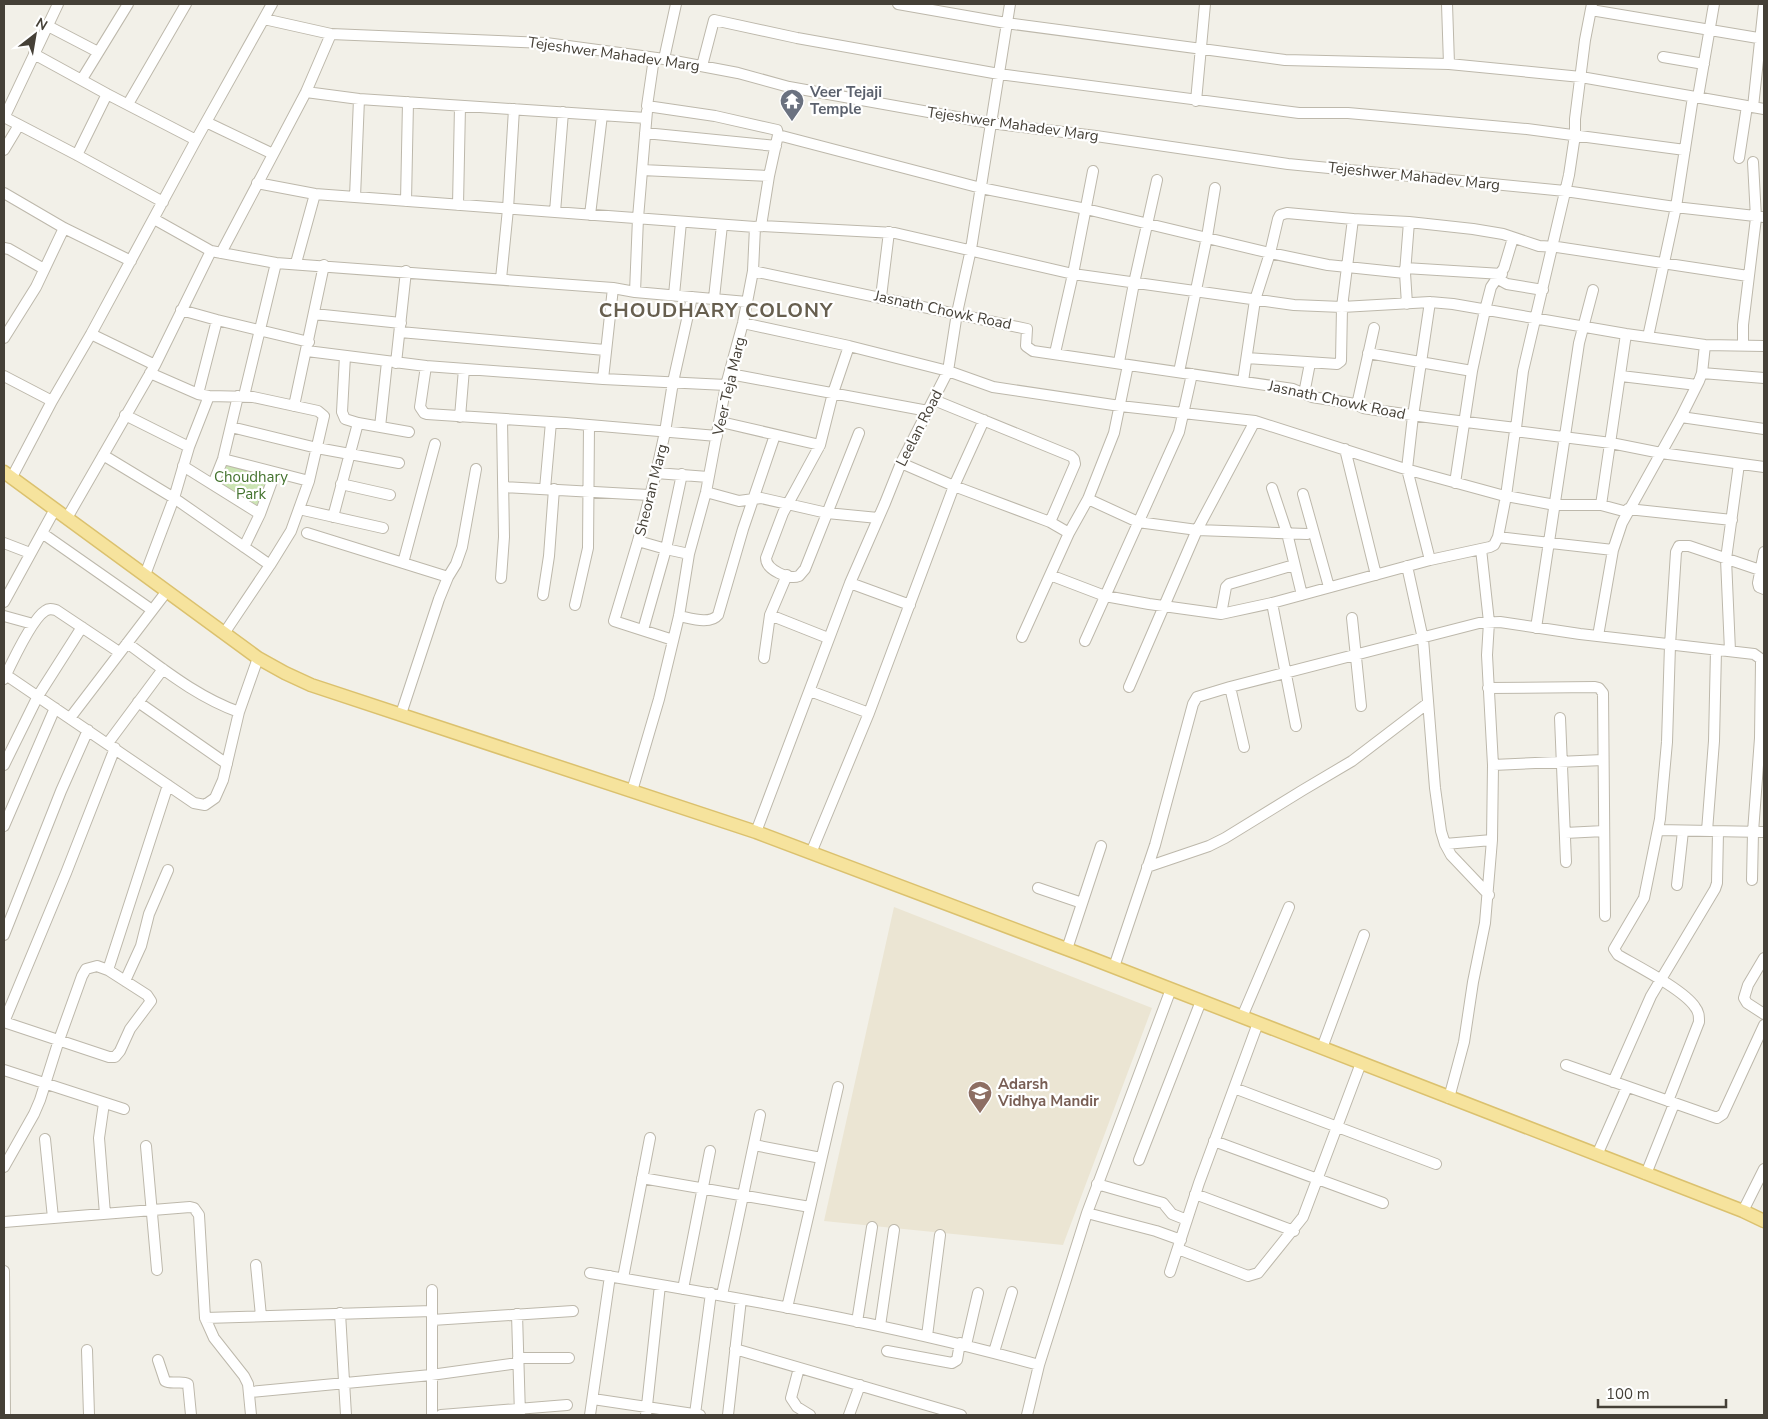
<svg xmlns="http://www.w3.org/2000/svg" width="1768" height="1419" font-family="'Nunito Sans',sans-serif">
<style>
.education{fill:#ebe5d3}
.green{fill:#cbe4b3}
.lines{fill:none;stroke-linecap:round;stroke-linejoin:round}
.minor-casing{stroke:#bdb8ab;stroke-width:12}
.major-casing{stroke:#dbc16e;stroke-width:15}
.minor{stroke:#fff;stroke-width:10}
.major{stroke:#f6e39d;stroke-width:12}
.labels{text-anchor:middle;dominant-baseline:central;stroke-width:4.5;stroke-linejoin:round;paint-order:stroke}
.street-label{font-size:15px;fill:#454037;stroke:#fff}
.worship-label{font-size:15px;font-weight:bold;fill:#5b616d;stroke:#fff;text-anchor:start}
.park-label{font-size:15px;fill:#44732e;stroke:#fff}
.education-label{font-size:15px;font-weight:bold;fill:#785e54;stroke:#fff;text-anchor:start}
.district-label{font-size:20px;font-weight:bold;letter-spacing:1px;fill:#675f4f;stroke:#fff}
</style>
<rect width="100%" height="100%" fill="#f2f0e8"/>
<path class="education" d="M894,907L1152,1008L1063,1245L824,1221Z"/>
<path class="green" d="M223,459L275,473L260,514L213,484Z"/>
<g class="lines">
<defs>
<path id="minor" d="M898,4L1006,23L1285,60L1449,64L1581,77L1764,109
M1447,4L1449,64
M1591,10L1764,39
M264,19L331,34L546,43L664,59L738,73L789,87L990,123L1096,136L1288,164L1565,191L1675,207L1764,217
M48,26L98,52
M34,54L107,94L196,140
M1663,57L1704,64
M664,59L676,4
M702,66L714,20L797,38L999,74L1299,113H1348L1527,129L1685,150
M82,79L128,4
M306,92L359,99L646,118
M1698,97L1714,4
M1196,101L1205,4
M128,104L186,4
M1753,107L1764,4
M4,117L77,155L163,202
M4,118L58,4
M206,122L273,154
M645,133L776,146
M778,135L981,188L1086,209L1270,253L1328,265L1405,273
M4,150L19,125
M77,155L107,94
M1739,158L1747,106
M642,170L769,176
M257,183L315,194L755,227
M4,193L64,228L131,261
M355,197L359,99
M406,201L408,102
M458,205L460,106
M555,212L563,112
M590,215L602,115
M154,219L211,251L276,263L613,288L635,292L747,302
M761,226L895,233L1073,274L1294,305L1342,307L1430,302L1453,304L1626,334L1705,345L1764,346
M4,248L9,249L44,269
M221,253L306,92L331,34
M296,263L315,194
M1405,268L1502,274
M753,271L1027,329L1026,346L1033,351L1293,389L1312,397L1355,404L1363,408C1414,416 1465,422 1516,428L1523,371L1569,175L1575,135V119L1585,40L1592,4
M501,279L508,209L514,109
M1498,279L1507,284L1543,290
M635,292L638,218L647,111
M674,295L681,222
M881,297L889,232
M714,298L722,225
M1407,304L1405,273L1409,222
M181,310L217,320L309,342
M314,314L401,323
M743,323L849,346L948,371L993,387L1120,406L1255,421L1402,468L1501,495L1555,505H1601L1627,512
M400,332L605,350
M91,334L155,365
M1648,337L1676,207L1693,97
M4,338L36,287L64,228
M1743,345V325L1756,218L1753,162
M307,351L426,366L603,379L726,385
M1055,353L1073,274L1093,171
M1368,353L1472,371
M345,356L342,412L345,419L358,423L409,432
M1247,358L1337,364L1341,361L1342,307L1353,219
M1119,362L1134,283L1157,180
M396,363L406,271
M426,366L420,407L424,413L427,414L566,423L717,436
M1179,372L1207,237L1215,188
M150,373L198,394L209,396L253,397L318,411L324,416L309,481L291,531L270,565L225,632
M1702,373L1764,378
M730,374L928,411
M4,376L52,401
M1621,376L1697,385
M603,379L613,288
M1243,381L1255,300L1270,253L1278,219L1280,215L1287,213L1353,219L1409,222L1473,229L1503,234L1539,246L1557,247L1748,276
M198,394L217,320
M1304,394L1310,363
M244,396L276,263
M934,400L1071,456L1074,459L1075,464L1050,522
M1357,405L1374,328
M294,406L324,265
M125,415L189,447
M460,417L464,369
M1681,417L1764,429
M721,422L820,445L833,393L849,346
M231,427L317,448L399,463
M380,427L387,362
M820,445L783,513L766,558C766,570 789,580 799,576L805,569L859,433
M1345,449L1376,575
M103,455L174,498L270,565
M223,459L309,481
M901,463L954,486L1050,522L1069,533
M183,466L260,514
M656,473L708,477
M12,477L52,401L91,334L196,140L272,4
M1455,483L1472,371L1485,310L1491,287L1504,268L1513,238
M213,484L223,459L238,396
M341,484L390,495
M504,487L649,495
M1272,488L1287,533L1302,595
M545,489L551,422
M706,492L739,501L761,498L827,513L878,518
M1303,494L1329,587
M1088,499L1138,522L1197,530L1307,534
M1601,505L1626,334
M299,509L383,528
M1628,509L1732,520
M333,517L358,423
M67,518L155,365L211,251
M42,533L152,610
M307,533L448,577
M1498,537L1613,550
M638,541L666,549L689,554
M4,543L30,553
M244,547L260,514L275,473
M1764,552L1758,583L1759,587L1764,589
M1430,560L1407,469L1413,416L1430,302
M403,563L435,444
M1407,566L1423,639L1435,788L1441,831L1445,844L1451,855L1489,895
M145,575L174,498L189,447L209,396
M1050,575L1105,596L1149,604L1221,614L1272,603L1430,560L1490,547L1494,545L1498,537L1506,496L1515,431L1611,443L1661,453L1764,467
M501,578L504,537L502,420
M850,583L910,605
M543,595L549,556L554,489
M4,602L55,509
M1272,603L1296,726
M575,605L588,548L589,425
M1221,614L1226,587L1229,584L1294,565
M770,615L828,638
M4,616L33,624
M679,616C690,618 710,625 718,615L743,529L775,435
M1352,618L1361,706
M1536,628L1579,343L1593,290
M643,630L666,549L682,474
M1598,636L1613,550L1622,523L1681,417L1699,381L1702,373L1705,345
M1022,637L1069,533L1088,499L1114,433L1128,365
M673,640L614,621L638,541L656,473L665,432L673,382L692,297
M1085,641L1179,432L1192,374
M127,643C163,669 197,697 239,712
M1730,651L1726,559L1739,464
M764,658L770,615L787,575
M6,675L194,803L205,805L215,798L223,780L239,712L258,658
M4,679C11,664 32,619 45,611C49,608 52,609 56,610L119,652
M1129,687L1197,530L1255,421
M1230,687L1244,747
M1488,688L1595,687L1599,688L1603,693L1605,916
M810,691L869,713
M138,702L227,764
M401,714L439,599L448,577L456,564L462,547L476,469
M70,718L167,591
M1560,718L1566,862
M108,743L163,669
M4,765L38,696L82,627
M1493,765L1603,760
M632,791L659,699L679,616L689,554L706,492L726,385L743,323L753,271L755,227L761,226L769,176L778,135L777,130L715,116L647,106L654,58
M4,826L55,708
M1658,830L1764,832
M1707,831L1714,741L1716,650
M756,832L850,583L885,503L901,463L948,371L957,313L971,249L1010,4
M1565,833L1604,831
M1445,844L1492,840
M811,853L869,713L954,486L984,420
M1147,867L1209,846L1225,838L1303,790L1352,761L1428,703
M1677,885L1683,831
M1038,888L1082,903
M4,935L61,791L88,730
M1067,949L1101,846
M1764,958L1748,985L1744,998L1747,1003L1764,1014
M1114,967L1155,845L1193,704L1197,697L1230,687L1479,623L1500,622L1580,634L1754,654L1761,659V662L1760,738L1753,832L1752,880
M108,970L168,785
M125,981L141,946L149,914L168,870
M1242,1017L1289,907
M4,1022L109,1057H115L120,1051L130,1029L151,1001L147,995L108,970L97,966L86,969L82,976L59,1040L40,1100L34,1114L4,1167
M4,1022L66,873L115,748
M1322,1048L1364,935
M1566,1065L1717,1118L1723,1114L1764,1025
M4,1070L124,1109
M1613,1082L1651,996L1715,889L1717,883L1718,832
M1234,1088L1436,1164
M1449,1098L1464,1042L1473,982L1485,923L1492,840L1493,765L1487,655L1489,622L1481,549
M1668,1101L1699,1022C1699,1016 1699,1012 1695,1007C1684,990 1637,966 1618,955L1614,949L1644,898L1660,819L1667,742L1670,645L1676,552L1679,546H1689L1760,570
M104,1103L99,1138L105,1214
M45,1139L53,1218
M1214,1141L1383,1203
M754,1145L821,1158
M146,1146L157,1270
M1597,1155L1627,1087
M1139,1160L1201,1001
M1646,1174L1674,1104
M642,1178L810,1207
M1097,1184L1163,1203L1172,1214L1187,1220
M1195,1194L1294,1231
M1743,1211L1764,1169
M1087,1213L1156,1231L1181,1240
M4,1222L190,1207L194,1208L199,1215L205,1318L214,1338L244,1376L248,1384L251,1415
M1178,1249L1248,1276L1258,1273L1303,1217L1361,1063
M256,1265L261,1316
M4,1271L5,1415
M1170,1272L1199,1183L1258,1023
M590,1273C740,1298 892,1324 1039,1365
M623,1278L650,1138
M683,1289L710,1151
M432,1290V1415
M722,1295L760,1115
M787,1308L838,1087
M340,1313L346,1415
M517,1314L520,1415
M205,1318L432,1311
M432,1320L573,1311
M857,1322L872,1227
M880,1326L894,1230
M927,1336L940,1235
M966,1345L978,1293
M735,1349L961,1415
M87,1350L89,1415
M887,1351L952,1363L957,1360L960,1343
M994,1352L1012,1292
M518,1358H569
M158,1360L165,1381C172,1385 181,1380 188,1384L191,1415
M799,1368L791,1398L797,1407L810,1415
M250,1392L431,1375L518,1363
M593,1399L700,1415
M695,1414L711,1293
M441,1415L567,1405
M590,1415L610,1276
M646,1415L660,1285
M728,1415L741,1299
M849,1415L860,1385
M1027,1415L1039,1365L1087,1213L1171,989"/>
<path id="major" d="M4,472L258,658L285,673L311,685L756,832L1088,957L1743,1211L1764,1221"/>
</defs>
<use href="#minor" class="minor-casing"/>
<use href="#major" class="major-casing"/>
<use href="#minor" class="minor"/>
<use href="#major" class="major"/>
</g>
<defs>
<symbol id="temple-pin" viewBox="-11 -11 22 30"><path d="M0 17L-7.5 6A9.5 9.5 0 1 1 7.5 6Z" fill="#6b7280" stroke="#fff"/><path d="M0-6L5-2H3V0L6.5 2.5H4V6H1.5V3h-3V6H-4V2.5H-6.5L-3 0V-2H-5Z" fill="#fff"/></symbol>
<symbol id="school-pin" viewBox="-11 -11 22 30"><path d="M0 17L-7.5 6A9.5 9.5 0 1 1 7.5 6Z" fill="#8d6e63" stroke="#fff"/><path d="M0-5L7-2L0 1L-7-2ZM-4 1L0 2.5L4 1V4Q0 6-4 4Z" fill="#fff"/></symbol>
</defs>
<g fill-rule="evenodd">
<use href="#temple-pin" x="778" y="87" width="28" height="38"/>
<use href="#school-pin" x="966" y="1079" width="28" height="38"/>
</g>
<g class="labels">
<g class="street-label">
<text transform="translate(614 54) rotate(8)">Tejeshwer Mahadev Marg</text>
<text transform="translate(1013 124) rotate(8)">Tejeshwer Mahadev Marg</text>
<text transform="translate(1414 176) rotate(6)">Tejeshwer Mahadev Marg</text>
<text transform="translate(943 310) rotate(12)">Jasnath Chowk Road</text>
<text transform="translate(729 386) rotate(-77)">Veer Teja Marg</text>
<text transform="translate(1337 400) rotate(12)">Jasnath Chowk Road</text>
<text transform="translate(919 428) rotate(-63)">Leelan Road</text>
<text transform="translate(651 490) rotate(-76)">Sheoran Marg</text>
</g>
<g class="worship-label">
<text x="810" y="92">Veer Tejaji<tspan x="810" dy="17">Temple</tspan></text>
</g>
<g class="park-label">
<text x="251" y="477">Choudhary<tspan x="251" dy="17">Park</tspan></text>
</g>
<g class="education-label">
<text x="998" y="1084">Adarsh<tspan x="998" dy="17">Vidhya Mandir</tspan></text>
</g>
<g class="district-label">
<text x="716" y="310">CHOUDHARY COLONY</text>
</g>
</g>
<rect width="1768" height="1419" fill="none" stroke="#454037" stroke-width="10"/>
<g transform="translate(35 35) rotate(31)" stroke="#ffffff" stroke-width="4" paint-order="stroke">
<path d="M0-4L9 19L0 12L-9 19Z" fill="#454037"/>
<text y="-8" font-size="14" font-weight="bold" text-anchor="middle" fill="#454037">N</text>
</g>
<path d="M1598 1399v8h128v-8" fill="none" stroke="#454037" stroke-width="2.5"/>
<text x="1606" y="1399" font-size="15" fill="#454037" stroke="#ffffff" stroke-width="4" paint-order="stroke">100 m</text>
</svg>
